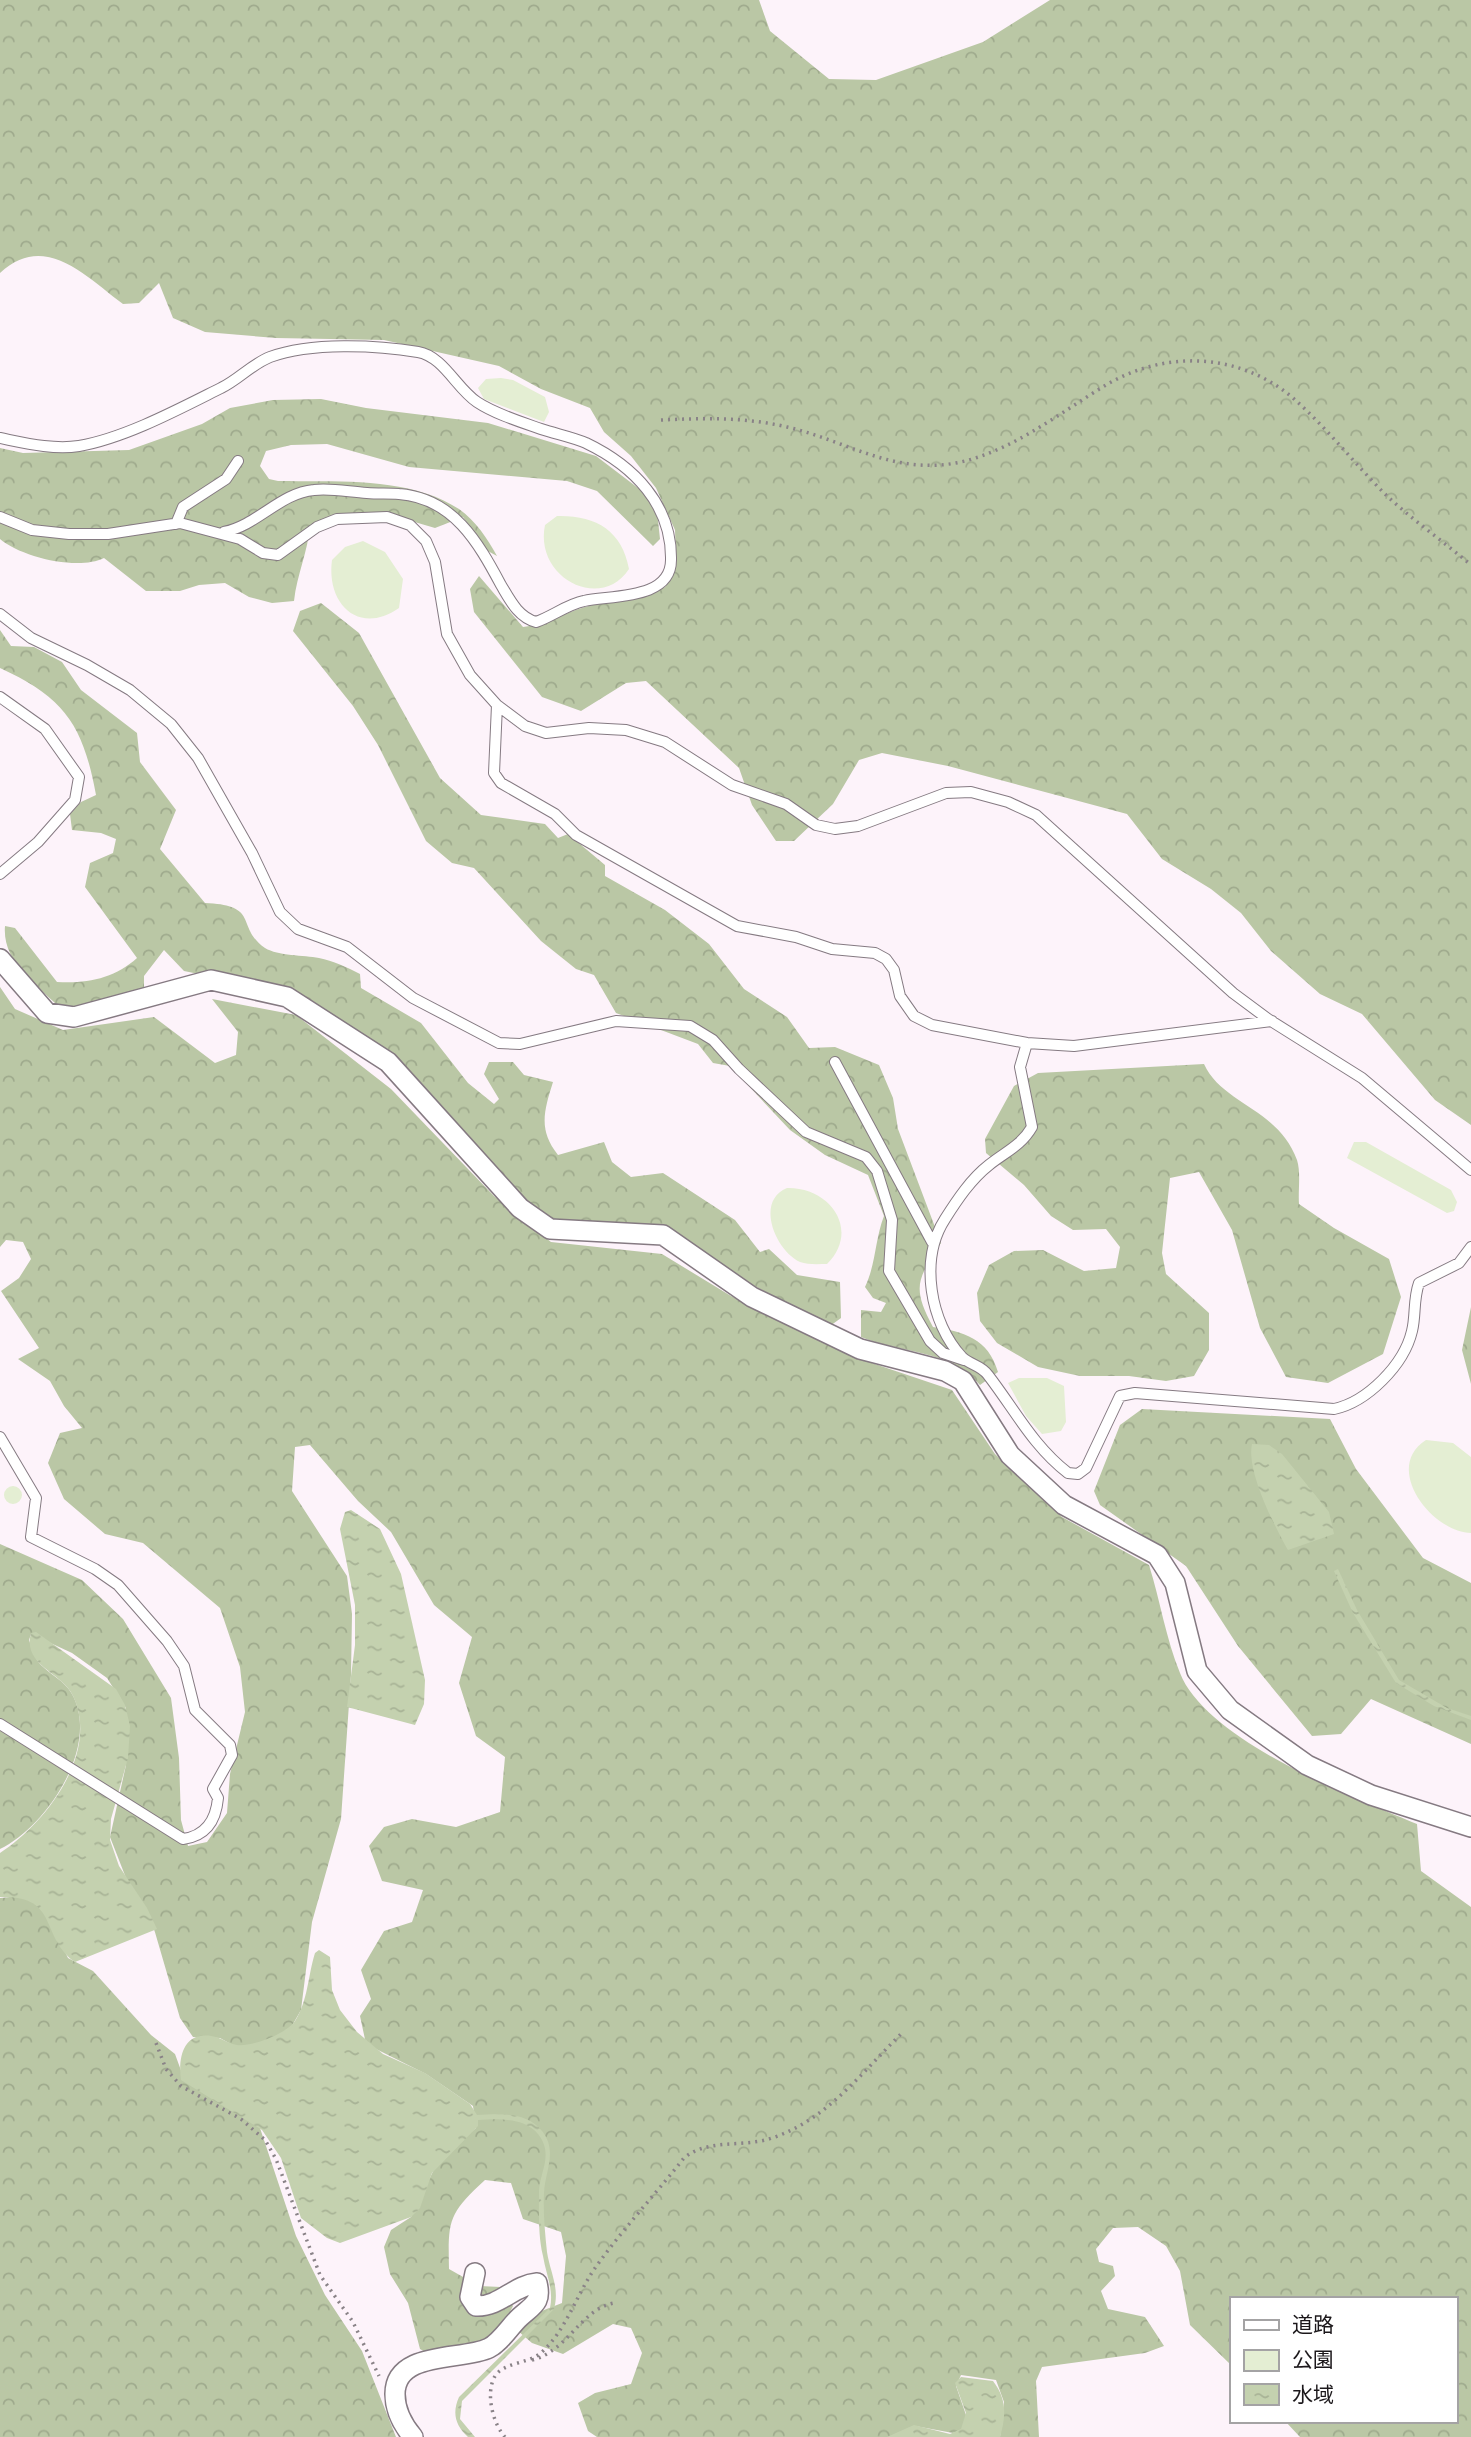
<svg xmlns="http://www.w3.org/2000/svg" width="1471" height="2437" font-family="'Fira Sans','Noto Sans JP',sans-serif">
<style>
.green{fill:#e4eed3}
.forest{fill:url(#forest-crowns)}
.water{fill:url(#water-ripples)}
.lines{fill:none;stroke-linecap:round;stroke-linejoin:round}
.lane-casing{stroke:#857a82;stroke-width:12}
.street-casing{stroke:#857a82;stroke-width:22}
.path{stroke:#898287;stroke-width:3.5;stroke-dasharray:2 5;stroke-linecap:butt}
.lane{stroke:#fff;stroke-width:10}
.street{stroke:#fff;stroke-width:19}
</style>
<defs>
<pattern id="forest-crowns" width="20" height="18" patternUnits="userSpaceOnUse" patternTransform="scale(1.75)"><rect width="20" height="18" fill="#bac7a5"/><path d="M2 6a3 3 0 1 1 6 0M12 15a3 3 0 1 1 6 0" fill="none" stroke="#9faa8d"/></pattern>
<pattern id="water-ripples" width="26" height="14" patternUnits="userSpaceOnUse" patternTransform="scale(1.75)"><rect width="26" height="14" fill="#c4d1af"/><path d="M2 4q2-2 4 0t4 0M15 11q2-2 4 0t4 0" fill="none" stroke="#a8b396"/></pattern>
</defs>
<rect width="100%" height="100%" fill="#fdf3fa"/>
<path class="green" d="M501,378L513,380L545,397L549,412L544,422L484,399L478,388L486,379Z
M557,516C595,515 622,530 629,569C601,612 534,578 545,525Z
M363,541L385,552L403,579L399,608C359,636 326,604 332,560L345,547Z
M1354,1142H1366L1451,1190L1457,1202L1454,1211L1447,1213L1347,1158Z
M787,1188C830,1187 861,1230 827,1264C819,1264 808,1265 800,1262C775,1250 755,1201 787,1188Z
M1019,1378H1047L1064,1386L1066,1422L1061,1431L1042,1434L1026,1416L1008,1383Z
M1426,1440L1453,1443L1471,1457V1533C1432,1532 1382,1468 1426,1440Z
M4 1495a9 9 0 1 1 18 0a9 9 0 1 1-18 0Z"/>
<path class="forest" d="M0,0H759L770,31L829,79L876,80L983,42L1050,0H1471V1125L1435,1100L1362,1014L1320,994L1271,951L1241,913L1211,889L1162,859L1127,814L948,766L882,753L859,760L833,804L794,841H776L752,805L739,768L646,681L626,683L581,711L542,697L474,612L470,589L479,576L523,627C546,625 563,613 585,607C612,599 638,598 665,587L676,563L675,530L656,488L631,456L604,432L590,408L541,389L499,366L384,340L276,338L205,332L173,318L159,283L139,303L123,304C86,277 45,231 0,273Z
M321,399L366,408L488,423L596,456L642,491L657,511L660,539L653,546L597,491L567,481L409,467L327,444L291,445L266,451L260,466L269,479L278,481C336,482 409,476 459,509C476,521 487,538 497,556L486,550L463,517L435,528L384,513H346L310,525C308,552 297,574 294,601L272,603L249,597L225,583L199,585L180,591H146L104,558C78,571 21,557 0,539V448L23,453L129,450L202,424L230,408L273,400Z
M321,603L359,633L440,778L481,815L545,824L558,838L568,834L605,865V876L665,910L709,944L744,989L787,1017L809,1048L835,1047L879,1065L893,1098L898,1129L941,1243C918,1279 911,1286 933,1327C964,1332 988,1338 998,1372L980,1385C949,1349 903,1354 861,1337V1310L881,1312L886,1303L873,1298L865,1287C876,1264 875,1239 884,1216L868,1175L825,1155L790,1130L730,1066L713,1063L698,1044L616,1013L594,975L576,969L541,941L474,868L452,863L426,841L378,745L353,706L293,631L300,611Z
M0,630L11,646L34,647L62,662L81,690L137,733L140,762L176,810L160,849L205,903C261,905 235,927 265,948C278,956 304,955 319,958C333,961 347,967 360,974L361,988L421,1023L468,1083L494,1104L499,1099L484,1074L489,1062H513L524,1075L553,1082C544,1111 538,1130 558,1155L604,1142L612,1162L631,1177L663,1173L735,1220L760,1252L769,1249L797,1275L840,1282L841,1318L830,1326L641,1226C603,1219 573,1229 537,1213L391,1057L287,992L184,971L164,950L144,976V988L77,1007L57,1005C35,983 2,961 5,926L15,928L57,982C87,984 115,978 137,958L85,887L90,863L113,853L116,839L101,833L72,830L70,814L81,802L96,795C83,725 65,698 0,668Z
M0,987L15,1009L63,1030L154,1017L215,1063L236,1055L238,1032L212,999L296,1015L391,1089L494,1196L551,1242L662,1254L731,1296L860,1359L952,1390L995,1454L1062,1517L1149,1565C1160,1600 1166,1639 1180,1673C1206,1740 1352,1797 1417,1824L1421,1871L1471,1907V2437H1300L1285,2421H1455V2299H1231V2365L1190,2325L1180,2271L1166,2246L1138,2227L1113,2228L1096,2249L1099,2262L1113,2266L1115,2276L1101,2291L1108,2309L1145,2317L1164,2346L1145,2353L1042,2367L1036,2381L1039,2437H1000L1004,2402L996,2380L961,2375L956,2386L966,2415L964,2429L953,2433L915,2426L893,2437H597L588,2431L578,2403L595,2393L631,2384L642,2353L631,2328L613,2324L563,2354L532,2343L518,2331L539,2312L562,2303L566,2256L561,2232L523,2219L511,2183L485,2180C448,2214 448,2220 449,2269L479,2286L501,2287L513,2306C493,2347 470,2345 429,2354L420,2349L408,2303L390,2274L384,2247L391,2230L411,2217L440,2157L476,2128L473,2106L426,2074L366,2044L360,2016L371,1999L361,1970L384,1931L412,1922L423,1890L382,1881L369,1846L384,1827L412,1819L456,1827L500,1812L505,1757L476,1736L459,1683L472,1637L434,1605L391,1532L358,1501L310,1445L295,1447L292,1491L347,1576L352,1614L351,1675L341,1819L312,1922L301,2010L289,2031L243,2051L220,2038L193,2037L180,2018L152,1922L126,1878L110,1837L126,1765V1708L107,1678L72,1653L31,1634L29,1640C32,1648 35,1659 41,1665C51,1675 65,1681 72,1694C101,1746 46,1827 0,1849V1544L82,1580L123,1619L171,1698L179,1758L181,1820L188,1846L207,1842L227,1813L230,1774L245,1712L240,1667L220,1608L143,1543L105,1534L64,1499L48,1463L60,1433L82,1428L64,1406L50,1381L18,1359L39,1348L1,1291L19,1278L31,1259L23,1242L6,1240L0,1247Z
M1204,1064C1222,1104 1278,1108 1297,1160C1301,1172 1298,1191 1299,1204L1334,1228L1389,1259L1401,1297L1383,1354L1328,1383L1286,1377L1260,1328L1232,1230L1199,1172L1170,1178L1162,1253L1166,1274L1209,1313V1350L1194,1376L1166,1381L1129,1376H1080L1038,1367L997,1343L980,1321L977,1293L989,1265L1014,1251L1043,1250L1084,1271L1116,1268L1120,1247L1106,1229L1073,1230L1051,1216L1024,1185L986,1153L985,1139L1014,1086L1038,1073Z
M1471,1307V1384L1462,1350Z
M1142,1409L1330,1419L1356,1469L1423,1558L1471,1583V1744L1371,1699L1341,1734L1312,1736L1238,1646L1186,1566L1100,1505L1094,1491L1120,1425Z
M20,1896L44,1907L68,1958L93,1971L151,2035L175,2054L183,2076L259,2125L296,2236L325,2295L362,2351L396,2437H0V1898Z"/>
<path class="water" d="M1252,1444L1269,1445L1282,1454L1329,1512L1334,1534L1288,1550C1275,1527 1246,1471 1252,1444Z
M351,1510L380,1529L401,1574L425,1680L424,1704L415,1725L347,1707L355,1645V1605L340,1529L345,1512Z
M1338,1569L1357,1610L1399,1680L1447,1708L1471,1716V1720L1434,1706L1396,1683L1353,1613L1334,1571Z
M36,1632L116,1689L125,1705L130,1726L128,1758L111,1819L110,1840L119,1866L147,1908L157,1929L75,1962C39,1936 60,1895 0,1897V1853C46,1823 100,1753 73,1696C62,1672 22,1666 31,1633Z
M319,1950L330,1957L332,1990L340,2010L357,2032L383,2054L425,2073L470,2104L477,2115C499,2114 526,2111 542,2131C558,2151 545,2171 544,2193C543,2212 545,2233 547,2252C550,2272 560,2288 554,2309L462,2401L460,2419L475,2437H468C455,2425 452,2413 459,2397L550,2308C554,2289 546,2275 543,2256C538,2236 539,2212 539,2191C540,2171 554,2154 538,2134C524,2117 498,2119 478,2120V2126L432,2173L420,2208L411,2217L340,2243L327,2238L301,2218L281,2158L262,2130L181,2080C178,2058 183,2032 211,2036C221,2037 228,2044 237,2045C252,2047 286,2034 295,2021C308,2001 308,1975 315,1953Z
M961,2377L993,2381C1007,2399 1006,2416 1000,2437H887L914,2425L950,2434L961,2429L966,2413L955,2383Z"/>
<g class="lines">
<defs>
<path id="lane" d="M0,438C25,443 53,450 79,446C125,438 179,409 221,388C238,380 252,364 270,357C311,342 376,345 418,352C443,356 457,389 477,402C495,414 521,422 541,429C556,434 572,437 586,443C634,466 672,505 671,560C671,600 611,595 584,601C568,604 551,617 536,622C518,617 510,600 501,585C478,542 453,498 399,494C389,493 378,494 367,493C349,492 332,488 314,490C280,493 258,525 224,532
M0,517L32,530L69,534H108L180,523L240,539L263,553L278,555L317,527L337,519L387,517L410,525L426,541L435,562L447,634L470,675L497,705L525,726L546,733L589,728L626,730L665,742L732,785L786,804L816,825L835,829L858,826L946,793L971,792L1008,802L1036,815L1233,993L1268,1019L1362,1078L1471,1170
M176,524L183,507L226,479L238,461
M0,614L31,638L87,665L130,690L171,724L198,758L252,853L280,912L298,929L347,947L413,998L499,1043L520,1044L616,1021L690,1026L713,1040L739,1069L806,1132L866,1157L877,1171L892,1220L889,1271L930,1341L943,1353L964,1360
M0,697L45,729L79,777L75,800L38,842L0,874
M497,705L494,773L501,783L555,814L576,835L737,926L796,937L832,949L875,953L886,959L894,970L900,996L914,1016L932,1025L1027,1043L1074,1046L1272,1021
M1027,1043L1020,1067L1032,1127C1021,1146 1005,1152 989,1165C971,1179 957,1200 945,1219C919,1259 930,1323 962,1357C970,1365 981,1365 988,1375C1015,1410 1033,1446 1068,1473L1078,1474L1086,1468L1120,1396L1135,1393L1334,1409C1367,1402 1404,1365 1412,1331C1416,1315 1413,1300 1419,1283L1459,1263L1471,1247
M835,1062L932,1242
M0,1437L36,1498L31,1537L95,1569L118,1585L167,1641L184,1666L195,1710L230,1745L232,1755L213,1789L218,1798C216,1820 206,1836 183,1839L0,1724"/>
<path id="street" d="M0,959L47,1013L74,1017L211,980L287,997L388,1062L520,1208L550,1229L663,1235L752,1297L860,1349L945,1371L963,1381L1010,1455L1064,1505L1157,1555L1175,1583L1197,1671L1230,1710L1307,1765L1371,1795L1471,1827
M413,2437C402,2424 395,2410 395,2394C395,2350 463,2361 489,2348C501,2342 510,2326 520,2317C533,2305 542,2303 537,2283C514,2285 500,2307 476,2306L470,2297L475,2273"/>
</defs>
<use href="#lane" class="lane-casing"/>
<use href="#street" class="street-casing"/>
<path class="path" d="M661,420C704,418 745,417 787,427C840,439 884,469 940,465C1000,461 1056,415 1106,385C1165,350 1239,352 1293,398C1326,427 1354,463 1385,494C1411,519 1443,541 1471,565
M156,2043L166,2069L181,2086L241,2119L265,2140L276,2159L320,2275L353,2322L379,2376
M532,2360C568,2351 581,2309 614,2303
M505,2437C493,2424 485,2393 495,2376C504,2362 529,2364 542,2352C565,2331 576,2297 593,2271C620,2232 654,2196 684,2158C708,2138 743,2148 772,2138C827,2120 862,2072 902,2033"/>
<use href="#lane" class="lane"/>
<use href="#street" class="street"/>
</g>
<rect x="1230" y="2297" width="228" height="126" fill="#ffffff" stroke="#a4a3a4" stroke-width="2"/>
<rect x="1244" y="2320" width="35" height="10" fill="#ffffff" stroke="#a4a3a4" stroke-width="2"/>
<text x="1292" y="2332" font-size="21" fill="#1c181b">道路</text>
<rect x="1244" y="2350" width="35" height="21" fill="#e4eed3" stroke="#a4a3a4" stroke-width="2"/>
<text x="1292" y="2367" font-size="21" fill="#1c181b">公園</text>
<rect x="1244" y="2384" width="35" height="21" fill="url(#water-ripples)" stroke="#a4a3a4" stroke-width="2"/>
<text x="1292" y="2402" font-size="21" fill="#1c181b">水域</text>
</svg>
